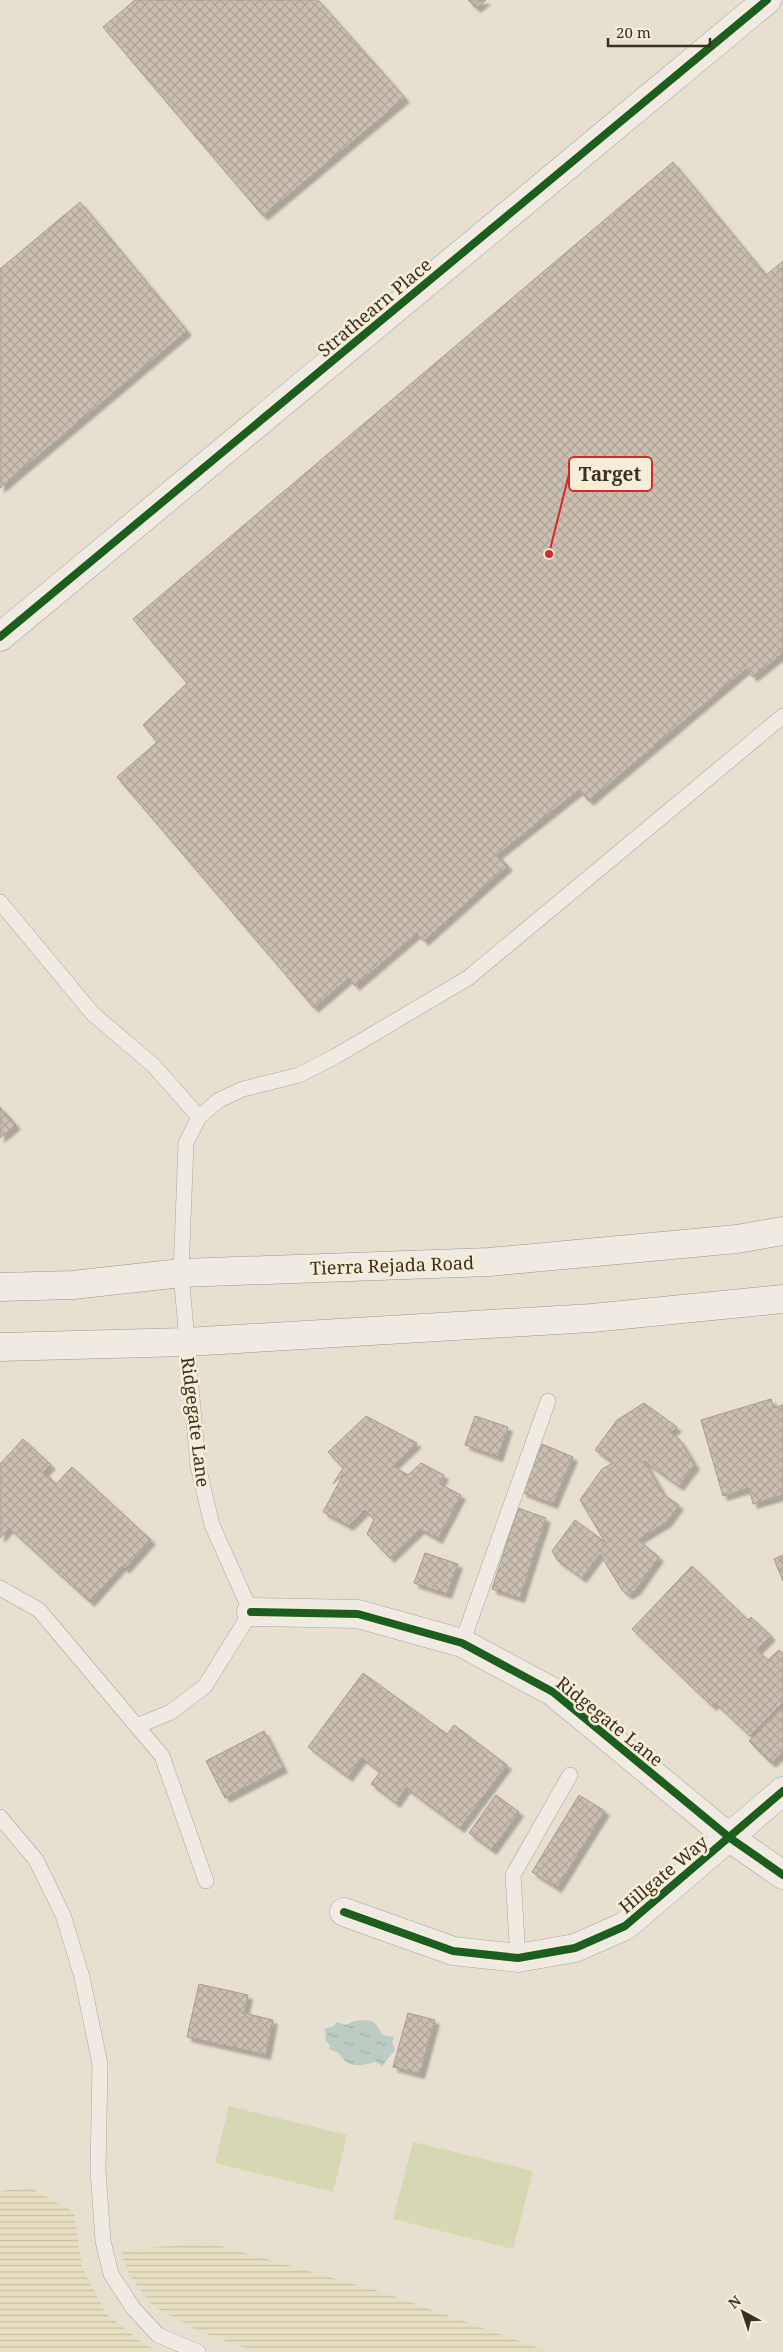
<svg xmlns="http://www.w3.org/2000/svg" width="783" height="2352" font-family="'Noto Serif',serif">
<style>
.farmland{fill:url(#farmland-rules)}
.green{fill:#d6d7b3}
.water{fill:url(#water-ripples)}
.building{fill:url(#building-cross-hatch);stroke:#a89c90;filter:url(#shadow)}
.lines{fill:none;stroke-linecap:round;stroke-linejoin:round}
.lane-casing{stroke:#ada599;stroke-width:16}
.street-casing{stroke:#ada599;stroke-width:29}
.secondary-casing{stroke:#9c958a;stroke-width:29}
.lane{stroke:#efebe3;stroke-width:15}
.street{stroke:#efebe3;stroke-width:28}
.secondary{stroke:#efebe3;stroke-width:28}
.cycleway-casing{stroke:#f7eed8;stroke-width:11}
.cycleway{stroke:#1b5e20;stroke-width:8}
.labels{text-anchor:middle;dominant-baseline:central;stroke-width:5;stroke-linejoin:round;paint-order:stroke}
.street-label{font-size:18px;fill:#3d2e20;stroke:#f7eed8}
.leader{fill:none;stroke:#d62828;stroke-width:2}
.callout-dot{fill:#d62828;stroke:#f7eed8;stroke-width:2}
.callout{fill:#f7eed8;stroke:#d62828;stroke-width:2}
.callout-label{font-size:19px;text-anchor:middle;font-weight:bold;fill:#3d2e20}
</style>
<defs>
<pattern id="farmland-rules" width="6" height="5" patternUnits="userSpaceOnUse" patternTransform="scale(1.25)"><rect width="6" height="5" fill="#e6dfc2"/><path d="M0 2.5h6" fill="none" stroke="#c6c0a6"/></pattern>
<pattern id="water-ripples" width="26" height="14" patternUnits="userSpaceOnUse" patternTransform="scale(1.25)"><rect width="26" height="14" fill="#bcccc2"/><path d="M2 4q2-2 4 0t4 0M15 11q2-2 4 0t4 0" fill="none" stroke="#a2b0a6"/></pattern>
<pattern id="building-cross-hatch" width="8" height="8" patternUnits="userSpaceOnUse" patternTransform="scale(1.25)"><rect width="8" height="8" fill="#cbbfb2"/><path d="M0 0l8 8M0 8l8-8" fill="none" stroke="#afa499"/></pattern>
<filter id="shadow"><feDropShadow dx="4.5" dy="4.5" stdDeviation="1" flood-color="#0004"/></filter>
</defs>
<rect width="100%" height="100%" fill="#e7e0d1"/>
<path class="farmland" d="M31,2188L74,2212L82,2267L106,2314L144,2344L161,2352H0V2191Z
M207,2242L385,2293L550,2352H255L196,2330L153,2306L130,2276L121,2251Z"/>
<path class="green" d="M229,2106L347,2135L333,2192L215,2163Z
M413,2142L533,2171L513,2249L393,2219Z"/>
<path class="water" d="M365,2020L374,2022L383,2035L394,2037L392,2042L395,2050L382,2066L376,2062C361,2066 347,2069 339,2053L329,2049L330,2045L326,2041L325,2029L334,2026L337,2022L346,2025L354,2021Z"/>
<path class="building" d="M135,0H318L405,98L263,216L103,27Z
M468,0H486L476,8Z
M673,162L766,275L783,261V653L753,677L746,669L589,801L579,790L497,855L508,866L424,941L417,933L355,986L349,978L314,1008L117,777L157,742L143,725L187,683L133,619Z
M80,202L187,331L0,488V269Z
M0,1107L16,1125L0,1138Z
M771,1399L774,1408L783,1405V1495L753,1504L749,1488L723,1496L701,1420Z
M644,1403L677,1427L671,1433L679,1439L695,1465L679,1486L644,1461L664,1495L679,1505L667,1522L639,1539L643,1544L659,1557L636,1590L628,1595L622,1590L600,1554L582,1578L558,1561L552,1551L575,1520L605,1542L580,1500L602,1469L613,1463L595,1450L617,1420Z
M366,1416L417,1443L393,1466L408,1475L421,1463L444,1475L440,1484L461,1495L438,1539L420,1529L390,1558L367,1534L374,1519L365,1510L349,1526L323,1512L343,1475L333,1484L343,1468L328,1452Z
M475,1416L508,1427L498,1457L465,1445Z
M23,1439L51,1465L44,1472L56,1484L72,1467L151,1540L125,1569L122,1566L90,1602L9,1528L0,1538V1464Z
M542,1444L573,1457L553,1504L522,1492Z
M518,1508L546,1518L520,1598L492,1589Z
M425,1553L458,1564L447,1594L414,1583Z
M783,1555V1581L774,1559Z
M692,1566L748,1620L751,1617L771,1636L757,1650L768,1660L779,1650L783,1653V1703L750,1736L715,1703L712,1706L632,1629Z
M363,1673L447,1734L454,1725L507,1765L460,1828L406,1788L396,1803L371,1784L380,1772L362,1758L348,1777L308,1747Z
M783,1708V1752L771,1763L749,1741Z
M264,1731L283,1768L225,1798L206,1761Z
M496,1795L519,1812L492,1850L469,1833Z
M579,1795L605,1811L557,1888L532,1872Z
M199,1984L248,1995L244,2013L273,2020L266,2055L187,2037Z
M408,2013L435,2020L420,2074L393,2067Z"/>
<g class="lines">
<defs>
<path id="lane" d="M0,902L93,1014L154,1066L199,1117
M0,1588L39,1610L162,1756L206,1881
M462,1643L548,1401
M137,1726L171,1712L205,1686L251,1612L212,1525L198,1466L181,1273L186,1143L199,1117L219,1100L243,1089L299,1075L336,1056L468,978L783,716
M0,1817L36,1860L63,1915L82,1977L100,2064L98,2170L103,2241L111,2274L133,2308L158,2335L198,2352
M518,1958L513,1875L570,1775"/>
<path id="street" d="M0,637L767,0
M251,1612L358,1614L462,1643L553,1692L730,1838L783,1875
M344,1912L453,1951L518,1958L575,1948L625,1926L783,1791"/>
<path id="secondary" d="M0,1287L73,1285L181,1273L489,1262L737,1239L783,1231
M0,1347L186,1342L592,1318L783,1299"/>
</defs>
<use href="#lane" class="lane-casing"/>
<use href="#street" class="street-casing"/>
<use href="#secondary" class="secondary-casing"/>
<use href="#lane" class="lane"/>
<use href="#street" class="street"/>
<use href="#secondary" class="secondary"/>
<defs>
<path id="cycleway" d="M0,637L767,0
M251,1612L358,1614L462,1643L553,1692L730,1838L783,1875
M344,1912L453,1951L518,1958L575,1948L625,1926L783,1791"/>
</defs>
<use href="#cycleway" class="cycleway-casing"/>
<use href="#cycleway" class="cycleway"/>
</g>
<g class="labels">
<g class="street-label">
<text transform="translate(374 307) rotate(-40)">Strathearn Place</text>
<text transform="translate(392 1265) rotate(-2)">Tierra Rejada Road</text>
<text transform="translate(196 1422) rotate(83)">Ridgegate Lane</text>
<text transform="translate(610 1721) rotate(39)">Ridgegate Lane</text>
<text transform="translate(663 1874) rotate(-40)">Hillgate Way</text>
</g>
</g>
<path class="leader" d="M549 554L569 474"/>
<circle class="callout-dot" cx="549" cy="554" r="5"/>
<rect class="callout" x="569" y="457" width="83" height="34" rx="5"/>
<g class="callout-label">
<text x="610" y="481">Target</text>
</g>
<g transform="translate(743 2312) rotate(320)" stroke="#f7eed8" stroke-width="4" paint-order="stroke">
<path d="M0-4L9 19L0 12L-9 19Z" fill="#3d2e20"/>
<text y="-8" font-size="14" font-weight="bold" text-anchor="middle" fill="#3d2e20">N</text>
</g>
<path d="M608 38v8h102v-8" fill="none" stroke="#3d2e20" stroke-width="2.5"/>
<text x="616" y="38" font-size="15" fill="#3d2e20" stroke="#f7eed8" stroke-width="4" paint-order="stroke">20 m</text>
</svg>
